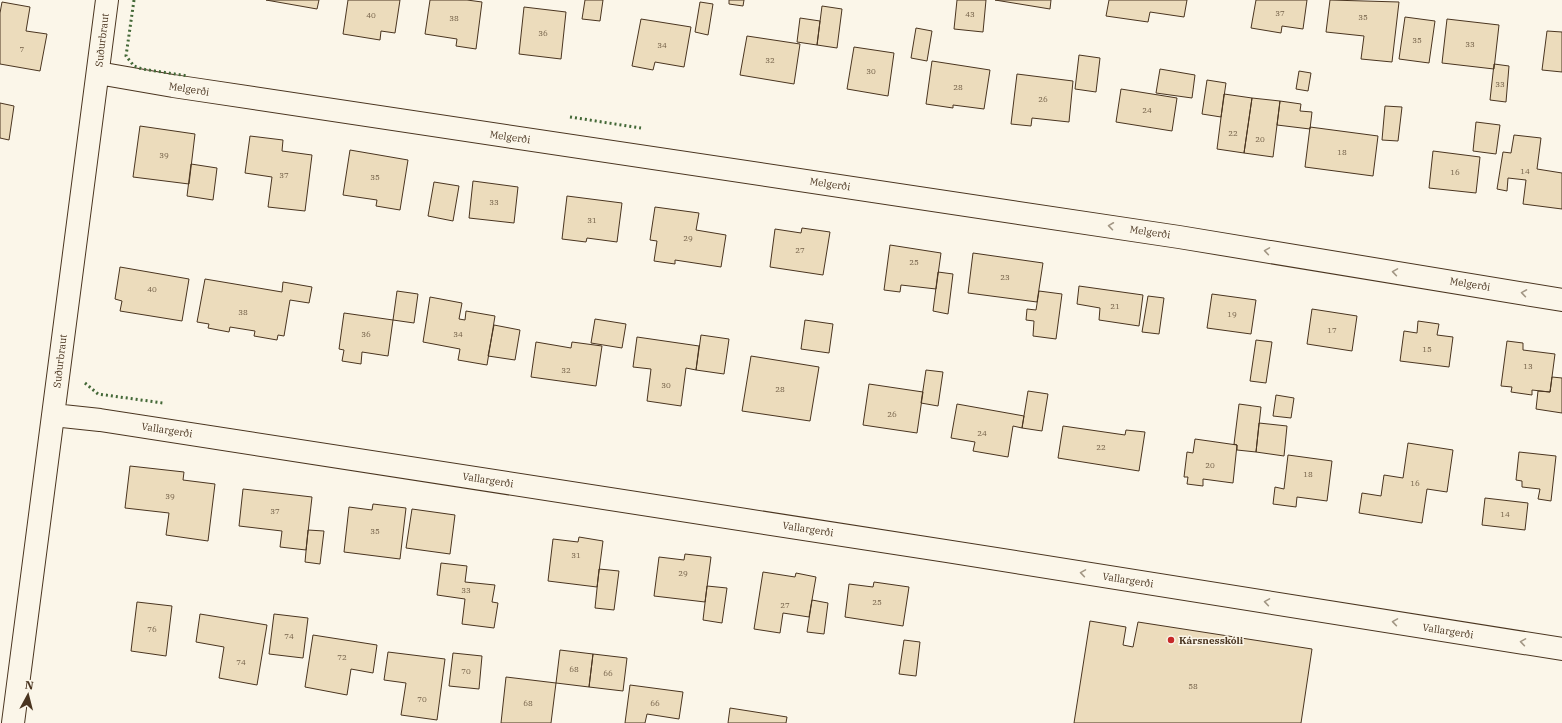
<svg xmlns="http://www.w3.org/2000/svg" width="1562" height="723" font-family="'IBM Plex Serif',serif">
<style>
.building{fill:#ecdcbc;stroke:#4a3520}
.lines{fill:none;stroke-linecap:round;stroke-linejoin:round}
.street-casing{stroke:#4a3520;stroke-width:24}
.street{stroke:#fbf6e9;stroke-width:22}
.hedge{stroke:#436837;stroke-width:3;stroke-dasharray:2 3;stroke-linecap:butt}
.oneway{stroke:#a29684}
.poi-dot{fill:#c62828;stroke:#fbf6e9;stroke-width:1.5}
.labels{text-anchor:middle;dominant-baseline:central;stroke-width:3;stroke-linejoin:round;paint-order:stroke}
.number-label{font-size:8px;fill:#725f47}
.street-label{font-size:10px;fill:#4a3520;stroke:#fbf6e9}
.poi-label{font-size:10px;font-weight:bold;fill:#4a3520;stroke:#fbf6e9;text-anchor:start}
</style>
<rect width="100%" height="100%" fill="#fbf6e9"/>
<path class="building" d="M266,0H319L317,9Z
M348,0H400L395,33L381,31L380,40L343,34Z
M430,0H467L482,2L476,49L456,46L457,39L425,34Z
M585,0H603L600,21L582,19Z
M729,0H744L743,6L729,4Z
M957,0H986L983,32L954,29Z
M995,0H1051L1050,9Z
M1109,0H1187L1184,17L1150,12L1148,22L1106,16Z
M1256,0H1307L1303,29L1282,26L1281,33L1251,28Z
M1330,0L1399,2L1392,62L1361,59L1364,36L1326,32Z
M2,2L30,7L26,31L47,34L40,71L0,64V13Z
M700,2L713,4L708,35L695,32Z
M822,6L842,9L837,48L817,45Z
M524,7L566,12L561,59L519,54Z
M1405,17L1435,21L1429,63L1399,59Z
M800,18L820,21L817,45L797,42Z
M641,19L691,27L684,67L655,62L653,70L632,66Z
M1447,19L1499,25L1494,69L1442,63Z
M916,28L932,31L927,61L911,58Z
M1547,31L1562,32V72L1542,70Z
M747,36L800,44L794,84L740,75Z
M854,47L894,53L888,96L847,89Z
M1079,55L1100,58L1096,92L1075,89Z
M932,61L990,70L984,109L953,105V108L926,104Z
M1494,64L1509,66L1506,102L1490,100Z
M1160,69L1195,75L1192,98L1156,93Z
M1299,71L1311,73L1308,91L1296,89Z
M1017,74L1073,81L1069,122L1032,118L1031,126L1011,124Z
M1207,80L1226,83L1221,117L1202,114Z
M1121,89L1177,98L1172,131L1116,122Z
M1224,94L1252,98L1244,153L1217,149Z
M1252,98L1280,101L1273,157L1244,153Z
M1280,101L1301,104L1300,111L1312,112L1310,129L1277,125Z
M0,103L14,106L9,140L0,138Z
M1385,106L1402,107L1398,141L1382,140Z
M1476,122L1500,125L1496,154L1473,151Z
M140,126L195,134L189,184L133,177Z
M1310,127L1378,136L1373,176L1305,167Z
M1514,135L1541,138L1537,169L1562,173V209L1523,204L1526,180L1508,178L1507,191L1497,189L1503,152L1511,153Z
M250,136L283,140L282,151L312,155L305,211L268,207L272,177L245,173Z
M350,150L408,160L400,210L376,206L377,200L343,195Z
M1433,151L1480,157L1476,193L1429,188Z
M191,164L217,168L213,200L187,196Z
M473,181L518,187L514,223L469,218Z
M434,182L459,186L453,221L428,216Z
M567,196L622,203L617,242L587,238L586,242L562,239Z
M655,207L699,213L696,230L726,235L721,267L675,260V264L654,261L657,241L650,240Z
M802,228L830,232L823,275L770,267L775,229L801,233Z
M890,245L941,253L936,289L901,285L900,292L884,290Z
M973,253L1043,263L1037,302L968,293Z
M120,267L189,279L182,321L120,311L122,301L115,299Z
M938,272L953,274L948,314L933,311Z
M205,279L282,292L283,282L312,287L309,303L290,300L284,336L278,335L277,340L254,336L255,331L230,327L229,332L208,328L209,324L197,322Z
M1079,286L1143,295L1139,326L1099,320L1100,308L1077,304Z
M397,291L418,294L414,323L393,320Z
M1039,291L1062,294L1056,339L1033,336L1034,321L1026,320L1027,309L1036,310Z
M1212,294L1256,300L1251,334L1207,328Z
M1148,296L1164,298L1159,334L1142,332Z
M430,297L462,303L459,319L465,320L466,311L495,316L487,365L458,360L460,349L423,342Z
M1312,309L1357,316L1352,351L1307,344Z
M344,313L393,320L388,356L362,352L361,364L342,361L344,350L339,349Z
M595,319L626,324L622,348L591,343Z
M805,320L833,324L829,353L801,349Z
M1418,321L1439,324L1437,335L1453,337L1449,367L1400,361L1404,331L1417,333Z
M494,325L520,330L515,360L488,356Z
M701,335L729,339L724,374L696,370Z
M637,337L699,346L696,370L686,368L681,406L647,401L651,369L633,367Z
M1256,340L1272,342L1266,383L1250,381Z
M1507,341L1523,343V350L1555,354L1550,392L1532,390V395L1511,392L1512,387L1501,386Z
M536,342L571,348L572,342L602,346L596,386L531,377Z
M751,356L819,367L810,421L742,411Z
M926,370L943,372L938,406L921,403Z
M1552,377L1562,378V413L1536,409L1538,391L1550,392Z
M869,384L923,392L917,433L863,425Z
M1028,391L1048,394L1042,431L1022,428Z
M1276,395L1294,398L1291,418L1273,416Z
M957,404L1024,416L1022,428L1013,426L1008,457L973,451L975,442L951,438Z
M1239,404L1261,407L1256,452L1237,450V445L1234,444Z
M1259,423L1287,426L1284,456L1256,452Z
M1063,426L1125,435L1126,430L1145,432L1139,471L1058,458Z
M1195,439L1237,445L1233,483L1203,479V486L1187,484L1188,477H1184L1187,452L1193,453Z
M1408,443L1453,450L1447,492L1427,489L1422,523L1359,513L1362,493L1381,496L1384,475L1403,478Z
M1519,452L1556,456L1551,501L1538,499L1540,489L1522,487V481L1516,480Z
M1288,455L1332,461L1327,501L1297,497L1296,507L1273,504L1275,487L1284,489Z
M130,466L184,472L183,480L215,484L208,541L166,535L169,513L125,508Z
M243,489L312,497L306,550L280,547L282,531L239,526Z
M1485,498L1528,503L1525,530L1482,525Z
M373,504L406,508L400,559L344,552L349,507L372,510Z
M412,509L455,515L450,554L406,548Z
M308,530L324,531L320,564L305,562Z
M579,537L603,541L597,587L548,581L553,539L578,542Z
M685,554L711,557L705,602L654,596L659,557L684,560Z
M441,563L467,566L465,582L495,585L492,602L498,603L494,628L462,624L465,599L437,595Z
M599,569L619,571L614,610L595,608Z
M763,572L795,577L796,573L816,577L809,617L783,613L780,633L754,629Z
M874,582L909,587L903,626L845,617L849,584L873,587Z
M707,586L727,588L722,623L703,620Z
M812,600L828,603L824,634L807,632Z
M137,602L172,606L166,656L131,651Z
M200,614L267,625L257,685L219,678L224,647L196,642Z
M274,614L308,618L303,658L269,654Z
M1090,621L1126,627L1123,645L1133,647L1138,622L1312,649L1301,723H1074Z
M313,635L377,645L373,673L351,669L347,695L305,687Z
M904,640L920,642L916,676L899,674Z
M560,650L593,654L589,687L556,683Z
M388,652L445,659L437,720L401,715L406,683L384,680Z
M453,653L482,656L479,689L449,686Z
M593,654L627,658L623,691L589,687Z
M506,677L556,683L551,723H501Z
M630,685L683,692L679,719L647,714L645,723H625Z
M730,708L787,717L786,723H728Z"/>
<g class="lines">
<defs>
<path id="street" d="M98,73L173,86L1179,237L1562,300
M53,415L100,420L946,551L1562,649
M13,723L107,0"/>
</defs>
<use href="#street" class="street-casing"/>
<use href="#street" class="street"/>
<path class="hedge" d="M134,0L126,56L134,66L142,69L188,76
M570,117L641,128
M85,383L98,394L163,403"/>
</g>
<defs><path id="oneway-chevron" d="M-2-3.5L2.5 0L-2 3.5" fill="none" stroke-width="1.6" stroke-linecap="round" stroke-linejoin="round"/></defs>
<g class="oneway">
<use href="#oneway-chevron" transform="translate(1111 226) rotate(-172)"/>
<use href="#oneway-chevron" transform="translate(1267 251) rotate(-171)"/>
<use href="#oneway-chevron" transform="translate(1395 272) rotate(-171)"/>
<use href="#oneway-chevron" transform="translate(1524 293) rotate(-171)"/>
<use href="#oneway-chevron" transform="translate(1083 573) rotate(-171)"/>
<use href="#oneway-chevron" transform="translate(1267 602) rotate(-171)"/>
<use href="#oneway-chevron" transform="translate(1395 622) rotate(-171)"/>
<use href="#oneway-chevron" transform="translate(1523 642) rotate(-171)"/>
</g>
<circle class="poi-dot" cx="1171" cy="640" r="4"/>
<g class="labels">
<g class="number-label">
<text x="1280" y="13">37</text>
<text x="970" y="14">43</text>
<text x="371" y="15">40</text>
<text x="1363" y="17">35</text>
<text x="454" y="18">38</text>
<text x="543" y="33">36</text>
<text x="1417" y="40">35</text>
<text x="1470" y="44">33</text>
<text x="662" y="45">34</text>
<text x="22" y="49">7</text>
<text x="770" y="60">32</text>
<text x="871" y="71">30</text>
<text x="1500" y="84">33</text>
<text x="958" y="87">28</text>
<text x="1043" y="99">26</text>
<text x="1147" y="110">24</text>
<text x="1233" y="133">22</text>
<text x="1260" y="139">20</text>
<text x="1342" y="152">18</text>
<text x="164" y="155">39</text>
<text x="1525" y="171">14</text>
<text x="1455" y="172">16</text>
<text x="284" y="175">37</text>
<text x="375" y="177">35</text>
<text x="494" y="202">33</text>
<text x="592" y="220">31</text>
<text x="688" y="238">29</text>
<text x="800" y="250">27</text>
<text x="914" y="262">25</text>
<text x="1005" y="277">23</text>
<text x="152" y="289">40</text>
<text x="1115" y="306">21</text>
<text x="243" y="312">38</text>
<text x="1232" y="314">19</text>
<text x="1332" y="330">17</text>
<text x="366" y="334">36</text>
<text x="458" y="334">34</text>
<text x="1427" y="349">15</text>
<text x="1528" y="366">13</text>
<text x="566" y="370">32</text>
<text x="666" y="385">30</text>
<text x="780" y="389">28</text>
<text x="892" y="414">26</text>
<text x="982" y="433">24</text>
<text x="1101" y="447">22</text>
<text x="1210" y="465">20</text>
<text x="1308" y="474">18</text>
<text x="1415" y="483">16</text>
<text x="170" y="496">39</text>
<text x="275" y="511">37</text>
<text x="1505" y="514">14</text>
<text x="375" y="531">35</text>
<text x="576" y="555">31</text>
<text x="683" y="573">29</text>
<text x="466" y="590">33</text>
<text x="877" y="602">25</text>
<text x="785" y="605">27</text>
<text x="152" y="629">76</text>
<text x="289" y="636">74</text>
<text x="342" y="657">72</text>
<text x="241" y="662">74</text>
<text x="574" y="669">68</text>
<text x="466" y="671">70</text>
<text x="608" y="673">66</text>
<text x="1193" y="686">58</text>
<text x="422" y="699">70</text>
<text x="528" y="703">68</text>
<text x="655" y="703">66</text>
</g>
<g class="street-label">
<text transform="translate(102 40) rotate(-83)">Suðurbraut</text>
<text transform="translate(189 89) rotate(9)">Melgerði</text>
<text transform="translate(510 137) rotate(8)">Melgerði</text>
<text transform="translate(830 184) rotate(8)">Melgerði</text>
<text transform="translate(1150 232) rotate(8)">Melgerði</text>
<text transform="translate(1470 284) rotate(9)">Melgerði</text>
<text transform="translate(60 361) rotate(-83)">Suðurbraut</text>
<text transform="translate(167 430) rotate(9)">Vallargerði</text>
<text transform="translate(488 480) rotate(9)">Vallargerði</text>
<text transform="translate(808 529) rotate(9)">Vallargerði</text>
<text transform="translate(1128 580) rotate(9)">Vallargerði</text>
<text transform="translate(1448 631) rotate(9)">Vallargerði</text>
</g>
<g class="poi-label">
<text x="1179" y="640">Kársnesskóli</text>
</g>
</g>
<g transform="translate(28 695) rotate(7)" stroke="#fbf6e9" stroke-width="3" paint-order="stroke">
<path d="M0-3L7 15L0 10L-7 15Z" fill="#4a3520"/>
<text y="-6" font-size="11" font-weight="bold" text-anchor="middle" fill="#4a3520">N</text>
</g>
</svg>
